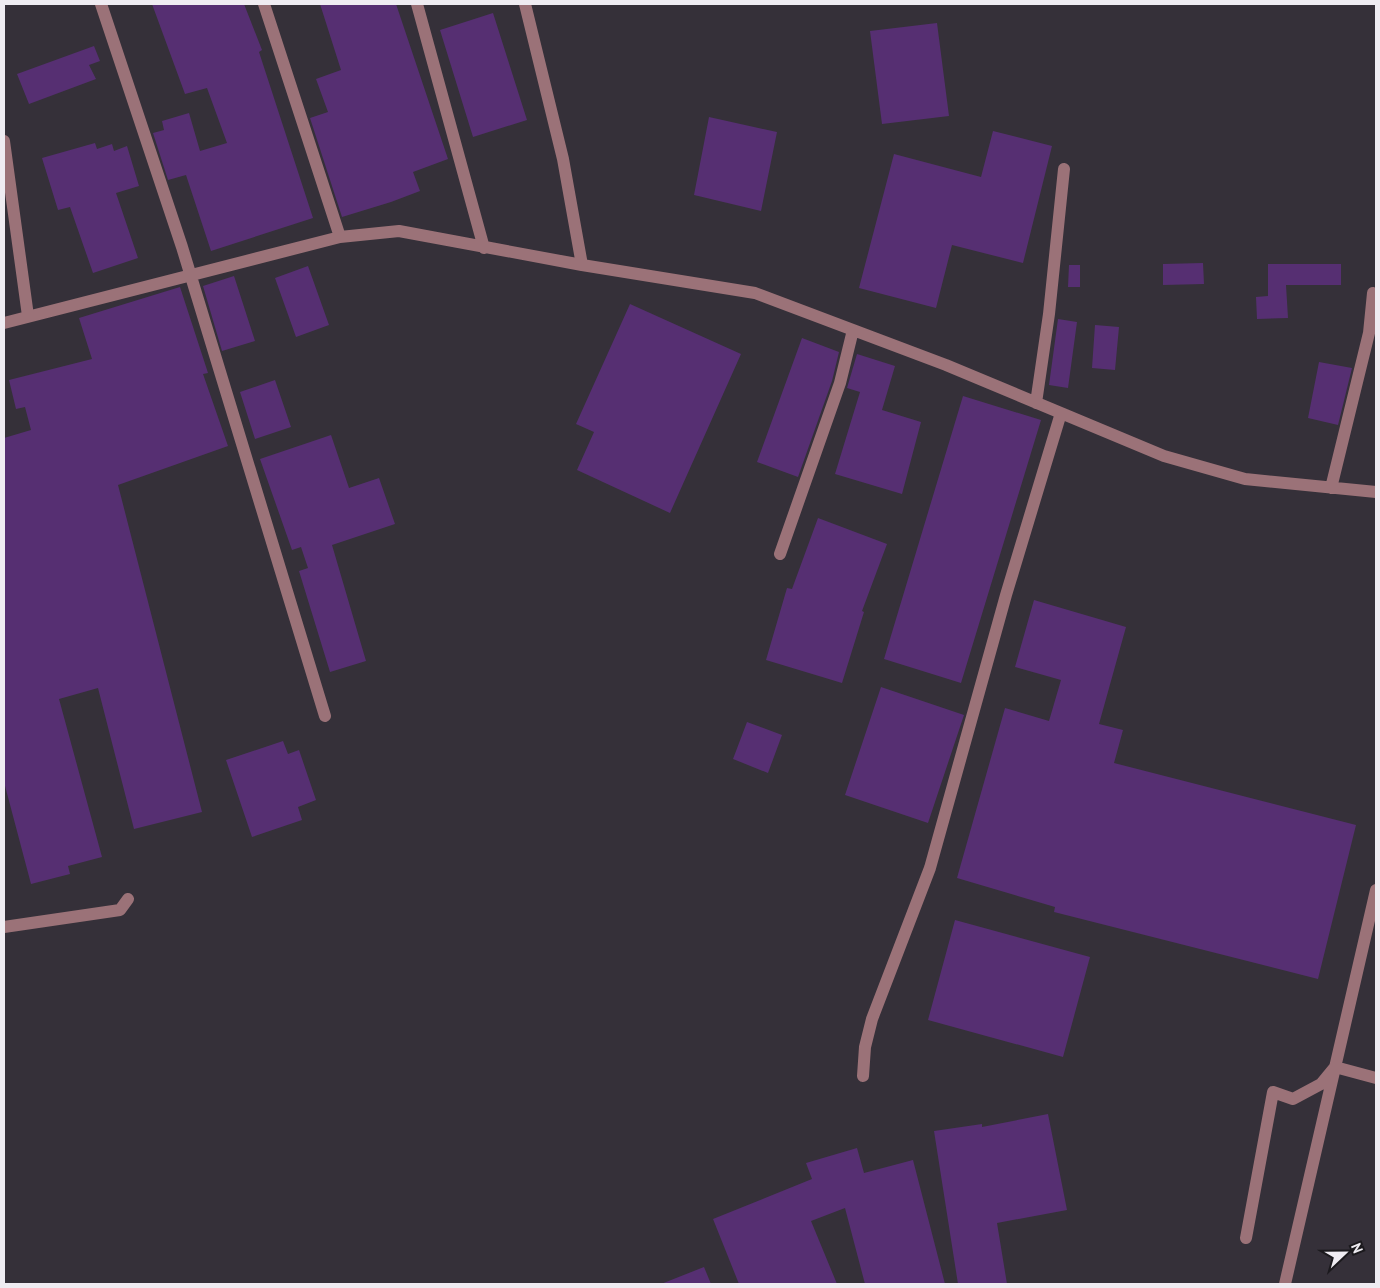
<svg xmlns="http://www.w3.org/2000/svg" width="1380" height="1288" font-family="'PT Sans',sans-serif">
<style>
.building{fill:#562f72}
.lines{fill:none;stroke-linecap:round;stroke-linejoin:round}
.minor{stroke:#9b7278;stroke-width:12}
</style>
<rect width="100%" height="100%" fill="#353039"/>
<path class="building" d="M152,4H244L262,50L259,52L313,218L211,251L186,175L168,180L153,133L164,130L162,121L189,113L200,151L227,143L207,88L185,94Z
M320,4H396L448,159L413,172L420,191L391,202L342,217L310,118L328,112L316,79L341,70Z
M493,13L527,120L473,137L440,30Z
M937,23L949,116L882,124L870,31Z
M94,46L100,61L89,65L96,79L29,104L17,74Z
M709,117L777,132L761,211L694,195Z
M993,131L1052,146L1023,263L952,245L936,308L859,288L894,154L981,177Z
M95,143L97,149L112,144L114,151L127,146L139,186L116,193L138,258L93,273L70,207L58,210L42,158Z
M1203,263L1204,284L1163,285V264Z
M1268,264H1341V285H1286L1288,318L1257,319L1256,297L1268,296Z
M1069,265H1080V287H1068Z
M308,266L329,325L296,337L275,278Z
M234,276L255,341L222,351L203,286Z
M180,287L208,373L203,374L228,446L118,485L202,812L134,829L98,688L59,699L102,857L68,866L70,874L31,884L4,782V438L31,430L25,407L16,409L9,380L92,359L79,318Z
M630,304L741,354L670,513L577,470L594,432L576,424Z
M1058,319L1077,322L1068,388L1049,385Z
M1095,325L1119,327L1115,370L1092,368Z
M802,338L839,352L832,381L798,477L757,462Z
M857,354L895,366L882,410L921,422L902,494L835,474L860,392L847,388Z
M1319,362L1352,368L1338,425L1308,418Z
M275,380L291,427L255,439L240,392Z
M963,396L1041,420L961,683L884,659Z
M331,435L349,488L379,478L395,524L332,545L366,661L330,672L299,571L308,568L301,547L292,550L260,459Z
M818,518L887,544L862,611L864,612L842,683L766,660L787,588L792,589Z
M1034,600L1126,627L1099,724L1123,730L1114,763L1356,825L1318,979L1054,912L1055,907L957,878L1005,708L1049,721L1061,680L1015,667Z
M881,687L964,715L928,823L845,795Z
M747,722L782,735L768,773L733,759Z
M283,741L288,754L299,750L316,800L298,807L302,820L252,837L226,760Z
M955,920L1090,957L1063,1057L928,1020Z
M1048,1114L1067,1210L997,1223L1007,1284H958L934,1131L982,1124V1127Z
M857,1148L864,1173L913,1160L945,1284H865L845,1208L811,1221L837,1284H739L713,1219L812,1179L806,1163Z
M704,1267L711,1284H661Z"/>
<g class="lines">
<path class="minor" d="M101,4L182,247L325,716
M264,4L340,237
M417,4L484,248
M525,4L563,159L582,265
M4,141L28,316
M4,323L340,237L399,231L582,265L755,293L946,365L1164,456L1245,479L1376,492
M1036,403L1049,314L1064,169
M1331,488L1369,333L1373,293
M780,554L840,383L853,330
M4,927L120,910L128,899
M863,1076L865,1047L872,1019L930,868L1006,595L1061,413
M1246,1238L1273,1092L1293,1099L1321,1084L1335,1067L1376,1078
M1285,1284L1376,890"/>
</g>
<rect width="1380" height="1288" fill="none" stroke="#efecf2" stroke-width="10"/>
<g transform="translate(1345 1253) rotate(68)" stroke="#1b191d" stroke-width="4" paint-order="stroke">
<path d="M0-4L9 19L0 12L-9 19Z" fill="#efecf2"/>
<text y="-8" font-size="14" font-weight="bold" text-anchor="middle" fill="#efecf2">N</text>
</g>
</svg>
